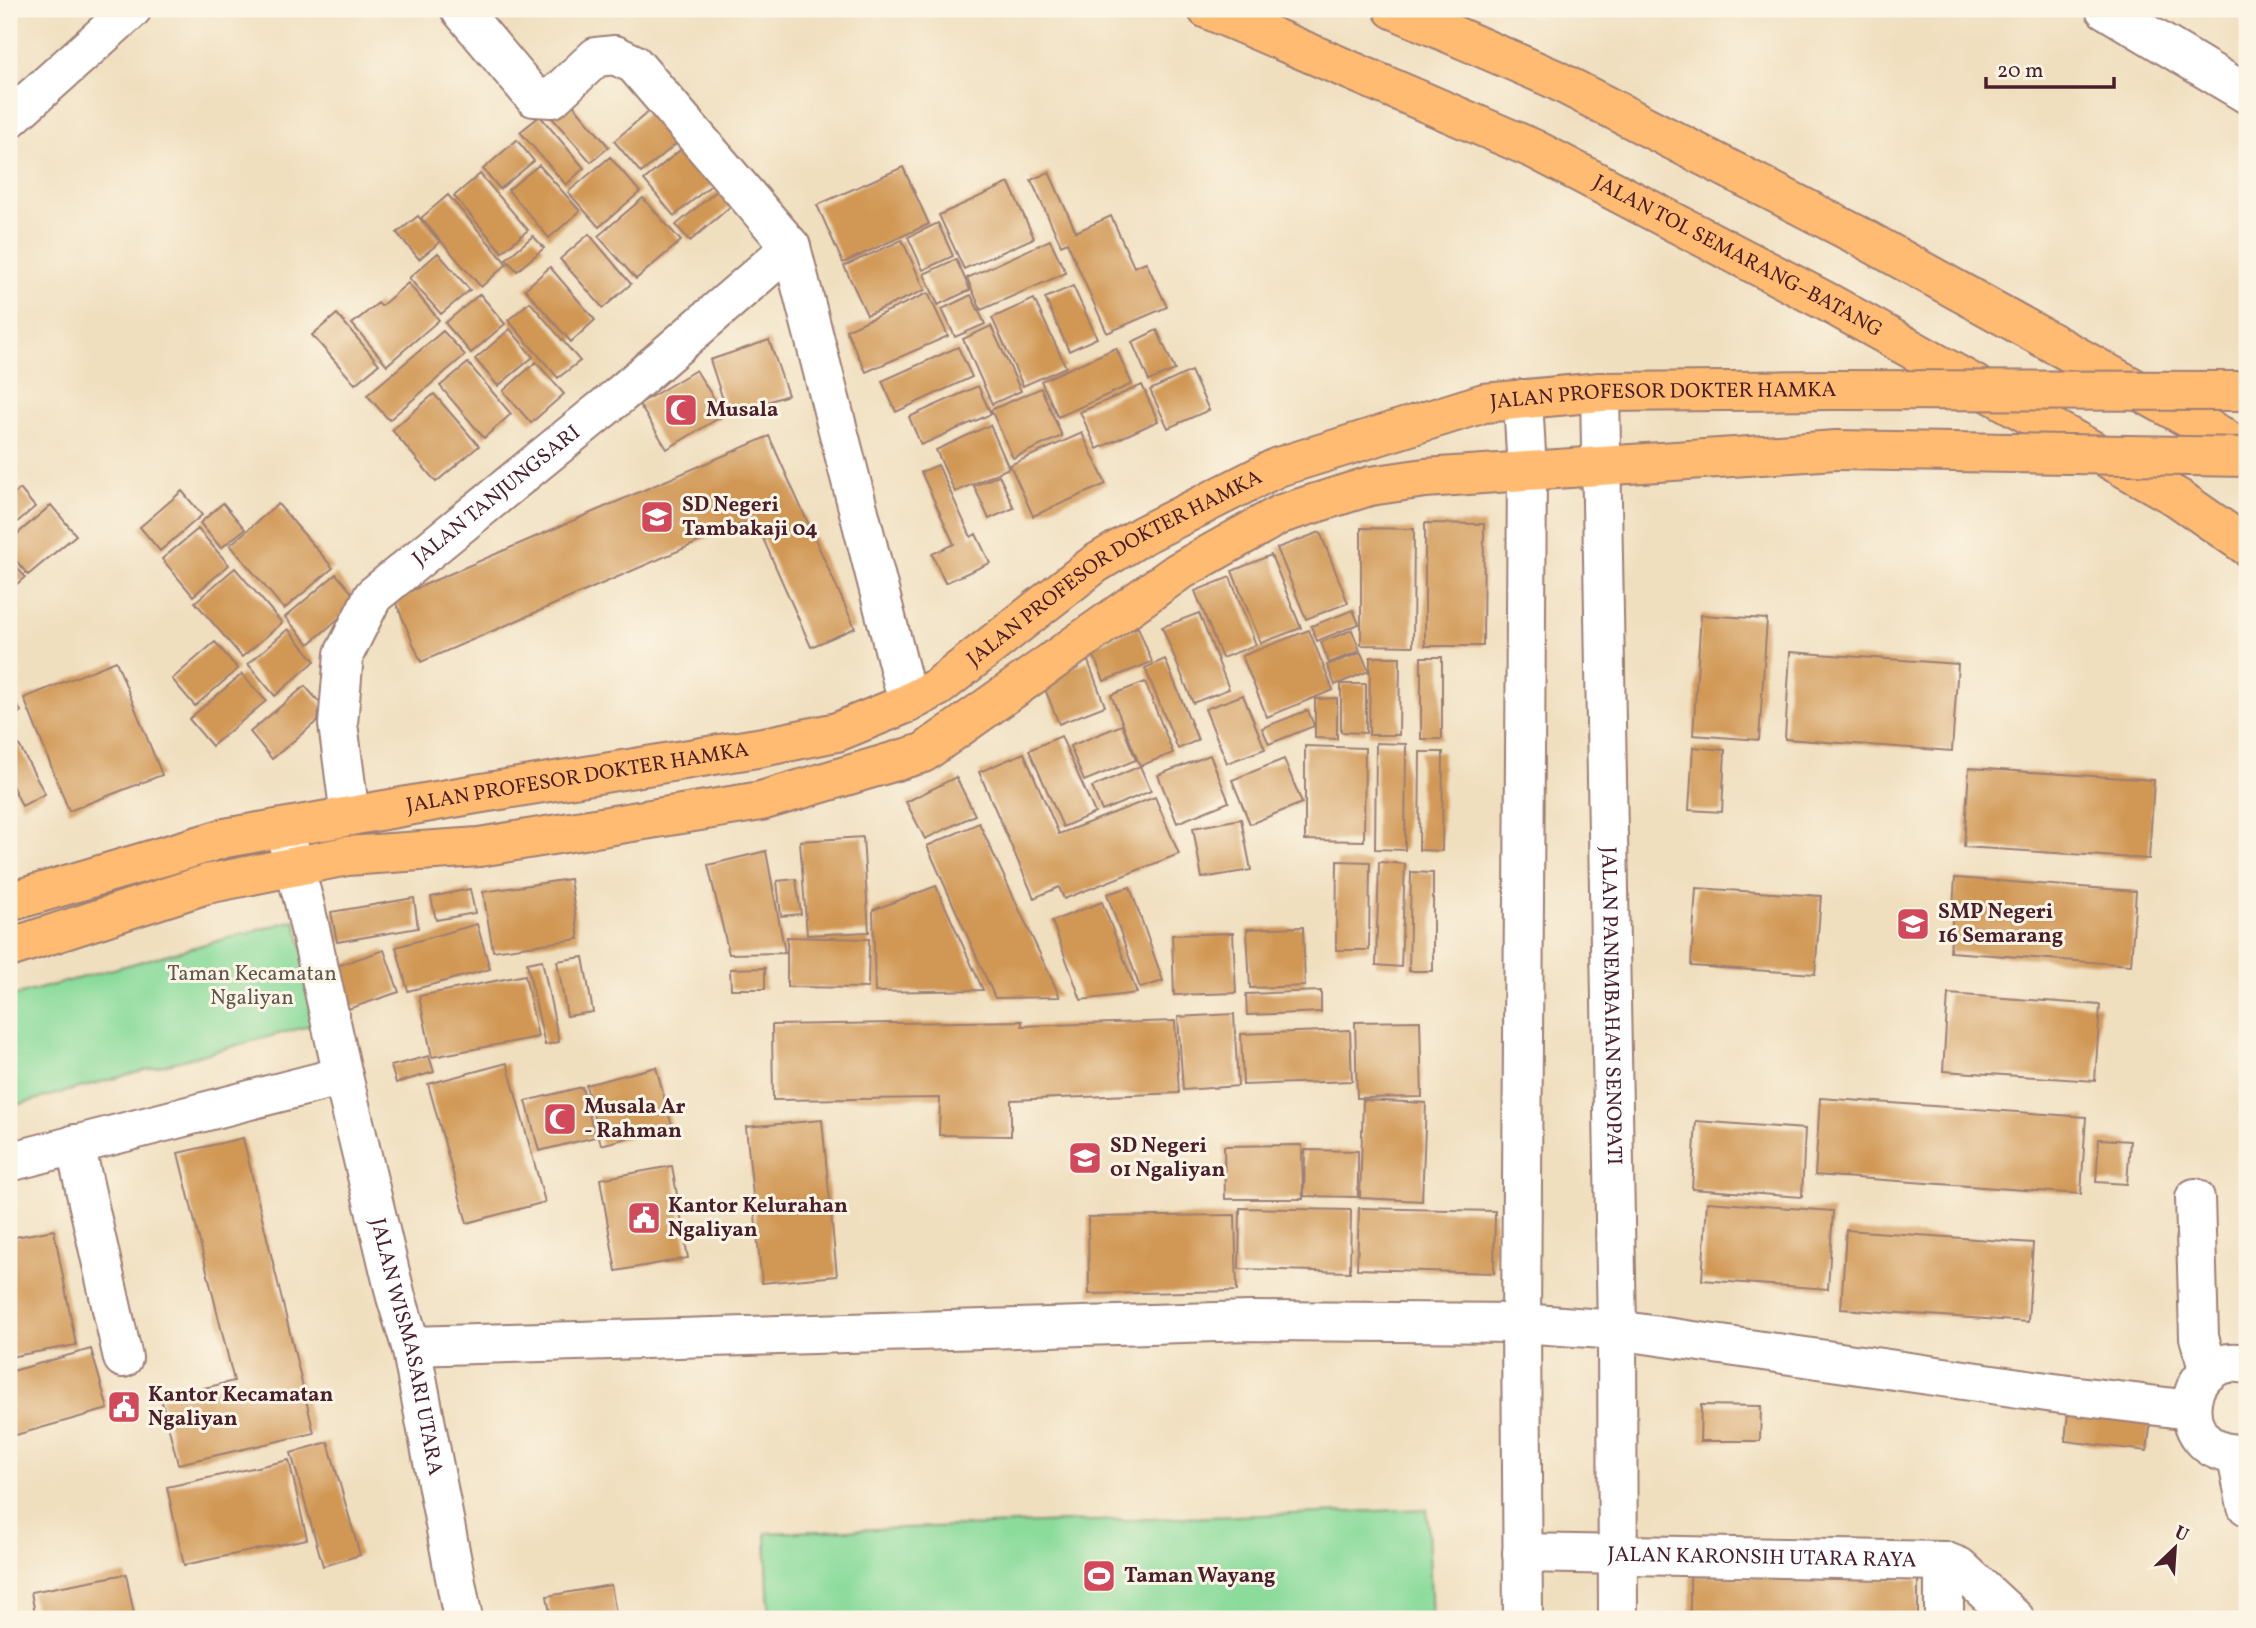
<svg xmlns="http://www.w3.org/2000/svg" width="2256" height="1628" font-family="Vollkorn,serif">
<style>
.green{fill:#8bdb9b;stroke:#6a7d63;stroke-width:2}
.building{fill:#d19855}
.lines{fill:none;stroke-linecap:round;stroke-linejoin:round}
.minor-casing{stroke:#9d7f75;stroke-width:42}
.major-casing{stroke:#9d7f75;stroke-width:42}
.highway-casing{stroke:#9d7f75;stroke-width:42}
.minor{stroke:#fff;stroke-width:38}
.major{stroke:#ffbb71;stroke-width:38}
.highway{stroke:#ffbb71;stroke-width:38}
.major-bridge-casing{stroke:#9d7f75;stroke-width:42;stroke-linecap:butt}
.major-bridge{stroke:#ffbb71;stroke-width:38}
.labels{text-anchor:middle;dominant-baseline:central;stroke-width:6;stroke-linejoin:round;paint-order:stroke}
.street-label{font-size:21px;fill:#4a1f2b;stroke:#fcf5e5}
.poi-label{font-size:21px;font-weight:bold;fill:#4a1f2b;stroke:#fcf5e5;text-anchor:start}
.park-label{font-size:21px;fill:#5e574d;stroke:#fcf5e5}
</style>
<rect width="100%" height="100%" fill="#fcf5e5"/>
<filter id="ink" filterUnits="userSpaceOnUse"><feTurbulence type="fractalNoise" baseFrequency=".0143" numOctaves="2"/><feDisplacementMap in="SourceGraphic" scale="14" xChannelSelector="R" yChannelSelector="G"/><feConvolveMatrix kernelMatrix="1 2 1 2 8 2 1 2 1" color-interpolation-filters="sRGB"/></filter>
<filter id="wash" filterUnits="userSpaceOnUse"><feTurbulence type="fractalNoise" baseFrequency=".00686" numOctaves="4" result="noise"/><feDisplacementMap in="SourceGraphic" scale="28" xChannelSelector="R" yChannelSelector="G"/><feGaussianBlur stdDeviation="1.57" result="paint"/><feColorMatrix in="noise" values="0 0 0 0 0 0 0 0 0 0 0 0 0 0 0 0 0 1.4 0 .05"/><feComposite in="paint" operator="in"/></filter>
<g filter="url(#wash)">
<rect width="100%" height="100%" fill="#f0dfbf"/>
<path class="green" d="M295,920L323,1022L9,1107V997Z
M1427,1509L1432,1619H769L766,1533Z"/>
<g id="blocks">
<path class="building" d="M564,94L609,147L591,162L545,110Z
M662,100L689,133L641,173L614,141Z
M540,116L584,168L566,185L520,132Z
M517,140L534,161L500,189L483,169Z
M690,142L721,177L674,216L644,180Z
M610,157L640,192L599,227L568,192Z
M539,165L580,211L549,238L508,190Z
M903,167L929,224L843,263L817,205Z
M1049,172L1076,232L1111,216L1134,267L1146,262L1167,307L1107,333L1067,242L1061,245L1031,180Z
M480,174L528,230L502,252L454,196Z
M1009,183L1034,238L964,269L939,215Z
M725,184L738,200L690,241L676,225Z
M448,195L507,264L481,287L421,218Z
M643,198L681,241L636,279L598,236Z
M418,216L440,242L419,259L397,233Z
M938,223L953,256L923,270L908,237Z
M589,234L631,284L603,308L560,259Z
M533,236L544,248L517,271L506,259Z
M902,240L925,290L867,315L844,266Z
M1050,240L1066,273L981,310L967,278Z
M438,253L470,290L441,314L409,278Z
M956,259L970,290L938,305L924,274Z
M550,267L595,320L571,342L525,289Z
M408,283L439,320L387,365L352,324L378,303L381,306Z
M1073,286L1097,338L1069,351L1045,298Z
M928,293L948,336L866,372L846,330Z
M480,294L505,324L471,353L445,323Z
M971,295L985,324L955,337L942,309Z
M1034,299L1066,367L1023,386L992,318Z
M530,302L580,361L558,378L508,320Z
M337,314L379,364L355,384L312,335Z
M991,326L1021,391L992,404L963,339Z
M510,329L533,357L498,386L475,359Z
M1157,330L1175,370L1149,381L1132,342Z
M443,331L465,355L389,420L367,395Z
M769,340L788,395L728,415L710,360Z
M958,347L972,377L896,412L882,381Z
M1116,348L1132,384L1058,417L1041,381Z
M536,362L564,394L531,423L503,391Z
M468,363L511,414L484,438L440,386Z
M696,370L724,415L667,449L639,404Z
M1191,371L1209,410L1168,428L1150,390Z
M1142,385L1158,421L1097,449L1080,412Z
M978,386L991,414L921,445L909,417Z
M1041,388L1062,436L1013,458L991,410Z
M434,394L479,446L436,482L392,430Z
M990,425L1009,468L955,492L936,450Z
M1082,433L1106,484L1033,516L1010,465Z
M769,436L855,628L811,647L754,518L421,662L394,598Z
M938,465L971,537L976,534L990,563L945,583L932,554L954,544L921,472Z
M999,475L1014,508L989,519L974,486Z
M20,489L35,507L9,529V499Z
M182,491L202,515L160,551L140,527Z
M223,503L245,529L221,548L200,523Z
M278,504L333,568L284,609L230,545Z
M51,505L76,535L28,575L9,552V541Z
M1425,523L1484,524L1483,646H1425Z
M1361,528L1414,529L1413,646L1361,645Z
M198,529L229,565L193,596L162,559Z
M1320,532L1348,603L1306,619L1277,548Z
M1271,555L1301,628L1261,643L1232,571Z
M9,558L25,577L9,591Z
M235,568L282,623L242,657L195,602Z
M336,574L359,601L309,644L285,617Z
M1230,577L1256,645L1222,658L1195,591Z
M1353,610L1359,624L1317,641L1311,626Z
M1199,613L1229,689L1193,703L1162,627Z
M1701,615L1767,619L1759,740L1693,735Z
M1138,627L1152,662L1104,681L1090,647Z
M288,629L315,661L275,696L248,664Z
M1309,630L1333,690L1267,717L1242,656Z
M1352,630L1360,651L1329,663L1321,642Z
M215,642L238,669L195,706L172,679Z
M1790,652L1958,664L1952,751L1785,739Z
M1361,653L1369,671L1335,685L1327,665Z
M1370,657H1400L1399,735H1369Z
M1421,657H1442V739H1421Z
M1165,659L1198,740L1178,749L1145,668Z
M116,661L162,775L69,811L24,698Z
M1088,661L1105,706L1059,724L1041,679Z
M242,674L266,701L212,746L189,719Z
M1145,682L1173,753L1140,766L1111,695Z
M1341,684H1366V733L1341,732Z
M305,686L328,712L272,759L250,732Z
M9,695L21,711L9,721Z
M1243,695L1265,749L1227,763L1205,709Z
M1337,698V739L1315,738V699Z
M1308,710L1314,726L1269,744L1262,728Z
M1122,725L1136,760L1084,781L1070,746Z
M1061,736L1095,813L1063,827L1029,750Z
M1376,743L1406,744L1405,850L1375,849Z
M19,745L45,794L22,806L9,779V751Z
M1305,746L1365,748L1364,841L1305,840Z
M1693,747L1725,750L1722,812L1689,810Z
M1420,752H1443L1442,851L1419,850Z
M1024,753L1059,834L1155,797L1179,854L1064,899L1059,887L1034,898L979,772Z
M1210,755L1229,802L1177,823L1158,775Z
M1284,759L1302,803L1250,824L1232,780Z
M1140,766L1151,791L1102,811L1092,787Z
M1969,768L2154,780L2149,859L1964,847Z
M956,777L975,815L925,839L906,802Z
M1241,819L1251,870L1202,878L1193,828Z
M979,823L1060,997L995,998L927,846Z
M863,837L869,932L807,935L800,841Z
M766,851L785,953L729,954L708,865Z
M1337,861L1370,862L1369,950H1336Z
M1379,862L1405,864L1401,967L1376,965Z
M1411,872L1433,873V971H1409Z
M1955,878L2136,891L2131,965L1950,952Z
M570,879L579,939L493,951L483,892Z
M796,879L801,914L781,916L777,881Z
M936,886L983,990L875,992L873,910Z
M1130,887L1163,981L1140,988L1107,894Z
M1696,888L1821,896L1815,974L1691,966Z
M470,889L475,913L436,920L431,897Z
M414,898L418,928L337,942L331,912Z
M1102,902L1137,993L1081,1000L1052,921Z
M477,924L490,969L408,991L396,947Z
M1303,927L1305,986L1250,988L1247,929Z
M1233,933L1236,993L1174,995L1172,935Z
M787,937L869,939L868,988L787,987Z
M384,950L399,992L345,1010L331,968Z
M583,957L593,1012L567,1016L557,961Z
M542,960L559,1042L545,1045L527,963Z
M765,968V989H731L730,969Z
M525,975L538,1037L432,1057L419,996Z
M1321,991V1012L1247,1015L1246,994Z
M1948,994L2100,1005L2095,1081L1943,1071Z
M1234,1014L1238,1086L1183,1090L1178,1017Z
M1022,1021V1026L1175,1021L1179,1093L1011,1100V1136L939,1135L940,1098L773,1100L772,1025Z
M1420,1021L1422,1097L1357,1098L1355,1022Z
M1350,1030L1352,1081L1243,1085L1241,1034Z
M429,1056L434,1072L396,1083L391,1066Z
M507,1063L545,1202L467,1223L428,1084Z
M656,1067L672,1126L601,1145L586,1085Z
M582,1087L595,1137L539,1151L526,1101Z
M1820,1098L2086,1117L2081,1194L1815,1175Z
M1363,1100L1426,1103L1422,1201L1360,1198Z
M822,1120L837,1276L762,1283L746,1127Z
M1696,1121L1805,1129L1802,1197L1692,1189Z
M243,1138L314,1433L178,1464L161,1398L234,1381L178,1153Z
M2099,1139L2130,1141L2127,1184L2096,1182Z
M1302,1145L1303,1199H1225L1224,1146Z
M1305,1150L1358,1151V1197L1304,1196Z
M672,1166L688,1258L616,1271L600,1179Z
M1707,1202L1833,1211L1828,1289L1702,1280Z
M1240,1208L1351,1210L1350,1272L1239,1269Z
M1359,1208L1495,1211L1494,1273L1357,1269Z
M1235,1215L1237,1291L1089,1294L1088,1217Z
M54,1230L76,1345L9,1357V1238Z
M1846,1230L2033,1243L2028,1322L1841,1309Z
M91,1349L108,1409L9,1437V1372Z
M2069,1403L2152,1413L2147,1451L2065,1441Z
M1701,1405L1761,1406L1760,1441H1700Z
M328,1442L360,1555L323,1566L291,1453Z
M289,1460L307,1539L184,1565L167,1487Z
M126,1574L135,1619H36L31,1592Z
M1690,1576L1918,1579V1619H1690Z
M611,1585L617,1619H551L547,1596Z"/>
</g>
</g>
<g filter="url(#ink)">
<use href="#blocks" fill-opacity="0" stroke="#9d7f75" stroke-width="2"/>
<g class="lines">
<defs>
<g id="minor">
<path d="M460,9L534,97L552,98L596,57L615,55L634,64L791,247L908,703"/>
<path d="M2105,9L2247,94"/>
<path d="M9,119L132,9"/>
<path id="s1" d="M1600,392L1617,1330L1618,1619"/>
<path id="s2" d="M350,816L338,724L344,654L373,596L621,394L791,247"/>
<path id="s3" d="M286,836L304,902L343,1076L396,1297L411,1346L463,1619"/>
<path d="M75,1144L123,1358"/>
<path d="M9,1162L343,1076"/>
<path d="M2195,1198L2199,1337L2209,1372"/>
<path d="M411,1346L1250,1321L1521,1323L1617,1330L2054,1393L2190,1410"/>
<path d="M2247,1364C2176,1350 2170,1463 2247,1453"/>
<path d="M2236,1454L2247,1506"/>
<path id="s4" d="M1522,1553L1944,1561L1959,1567L2015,1619"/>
<path d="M1523,1619L1521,1323L1527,472L1523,399"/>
<path d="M1944,1619V1561"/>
</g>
<g id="major">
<path id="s5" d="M9,902L225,838L476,794L763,747L837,732L908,703L938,687L1095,564L1143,535L1278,467L1484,403L1600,392L1835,390"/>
<path d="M9,948L207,884L347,856L479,847L761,801L923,753L1178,572L1281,514L1370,486L1425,478L1836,450"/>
</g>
<g id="highway">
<path id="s6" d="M1207,9L1534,149L1829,303L2178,498L2247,546"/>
<path d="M1393,9L1552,78L1859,236L2221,436L2247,454"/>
</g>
</defs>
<use href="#minor" class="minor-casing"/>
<use href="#major" class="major-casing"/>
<use href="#highway" class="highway-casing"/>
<use href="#minor" class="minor"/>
<use href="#major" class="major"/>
<use href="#highway" class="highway"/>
<defs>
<path id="major-bridge" d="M1835,390L2247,391
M1836,450L2247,457"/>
</defs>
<use href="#major-bridge" class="major-bridge-casing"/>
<use href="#major-bridge" class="major-bridge"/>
</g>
</g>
<defs>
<symbol id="mosque-square" viewBox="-11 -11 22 22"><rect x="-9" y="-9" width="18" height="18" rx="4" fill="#d1495b" stroke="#fcf5e5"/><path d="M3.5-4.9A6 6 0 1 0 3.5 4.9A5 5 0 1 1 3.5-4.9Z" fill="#fff"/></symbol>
<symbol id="school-square" viewBox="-11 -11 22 22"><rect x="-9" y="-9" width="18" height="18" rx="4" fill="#d1495b" stroke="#fcf5e5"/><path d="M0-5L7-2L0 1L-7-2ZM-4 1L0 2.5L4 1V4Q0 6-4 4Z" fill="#fff"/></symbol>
<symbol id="civic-square" viewBox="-11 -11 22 22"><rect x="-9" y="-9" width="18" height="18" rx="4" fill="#d1495b" stroke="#fcf5e5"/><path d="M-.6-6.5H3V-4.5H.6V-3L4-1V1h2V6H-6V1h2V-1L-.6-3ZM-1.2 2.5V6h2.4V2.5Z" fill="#fff"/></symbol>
<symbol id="stadium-square" viewBox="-11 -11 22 22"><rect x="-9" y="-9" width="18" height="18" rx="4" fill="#d1495b" stroke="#fcf5e5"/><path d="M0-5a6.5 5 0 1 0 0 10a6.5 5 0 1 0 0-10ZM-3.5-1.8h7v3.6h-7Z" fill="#fff"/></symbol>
</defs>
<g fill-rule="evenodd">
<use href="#mosque-square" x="662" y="391" width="38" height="38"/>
<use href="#school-square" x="638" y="498" width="38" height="38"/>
<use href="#school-square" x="1894" y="905" width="38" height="38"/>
<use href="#mosque-square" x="541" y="1100" width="38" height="38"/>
<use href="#school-square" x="1066" y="1139" width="38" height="38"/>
<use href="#civic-square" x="625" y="1199" width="38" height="38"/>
<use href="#civic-square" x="105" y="1388" width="38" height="38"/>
<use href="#stadium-square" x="1080" y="1557" width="38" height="38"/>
</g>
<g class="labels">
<g class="street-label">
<text stroke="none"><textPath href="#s6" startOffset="586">JALAN TOL SEMARANG–BATANG</textPath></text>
<text stroke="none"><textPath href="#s5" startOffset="1759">JALAN PROFESOR DOKTER HAMKA</textPath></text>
<text stroke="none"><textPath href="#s2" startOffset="387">JALAN TANJUNGSARI</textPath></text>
<text stroke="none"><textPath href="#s5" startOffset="1171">JALAN PROFESOR DOKTER HAMKA</textPath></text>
<text stroke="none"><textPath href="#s5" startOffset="583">JALAN PROFESOR DOKTER HAMKA</textPath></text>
<text stroke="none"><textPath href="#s1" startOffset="614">JALAN PANEMBAHAN SENOPATI</textPath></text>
<text stroke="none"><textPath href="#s3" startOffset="525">JALAN WISMASARI UTARA</textPath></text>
<text stroke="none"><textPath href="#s4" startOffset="240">JALAN KARONSIH UTARA RAYA</textPath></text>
</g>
<g class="poi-label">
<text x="706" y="410">Musala</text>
<text x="682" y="505">SD Negeri<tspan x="682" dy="24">Tambakaji 04</tspan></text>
<text x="1938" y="912">SMP Negeri<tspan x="1938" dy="24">16 Semarang</tspan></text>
<text x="584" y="1107">Musala Ar<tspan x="584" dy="24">- Rahman</tspan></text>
<text x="1110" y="1146">SD Negeri<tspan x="1110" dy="24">01 Ngaliyan</tspan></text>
<text x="668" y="1206">Kantor Kelurahan<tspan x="668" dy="24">Ngaliyan</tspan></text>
<text x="148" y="1395">Kantor Kecamatan<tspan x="148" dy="24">Ngaliyan</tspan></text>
<text x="1124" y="1576">Taman Wayang</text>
</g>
<g class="park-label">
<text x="252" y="974">Taman Kecamatan<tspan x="252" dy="24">Ngaliyan</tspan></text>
</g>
</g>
<rect width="2256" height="1628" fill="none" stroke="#fcf5e5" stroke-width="35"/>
<g transform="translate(2175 1548) rotate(25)" stroke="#fcf5e5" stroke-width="5" paint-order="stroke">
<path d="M0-5L12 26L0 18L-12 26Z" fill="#4a1f2b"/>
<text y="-10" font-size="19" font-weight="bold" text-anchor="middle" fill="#4a1f2b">U</text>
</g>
<path d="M1986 77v10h128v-10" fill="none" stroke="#4a1f2b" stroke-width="3.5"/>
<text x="1997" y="77" font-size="21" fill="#4a1f2b" stroke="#fcf5e5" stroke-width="5" paint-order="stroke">20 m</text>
</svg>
